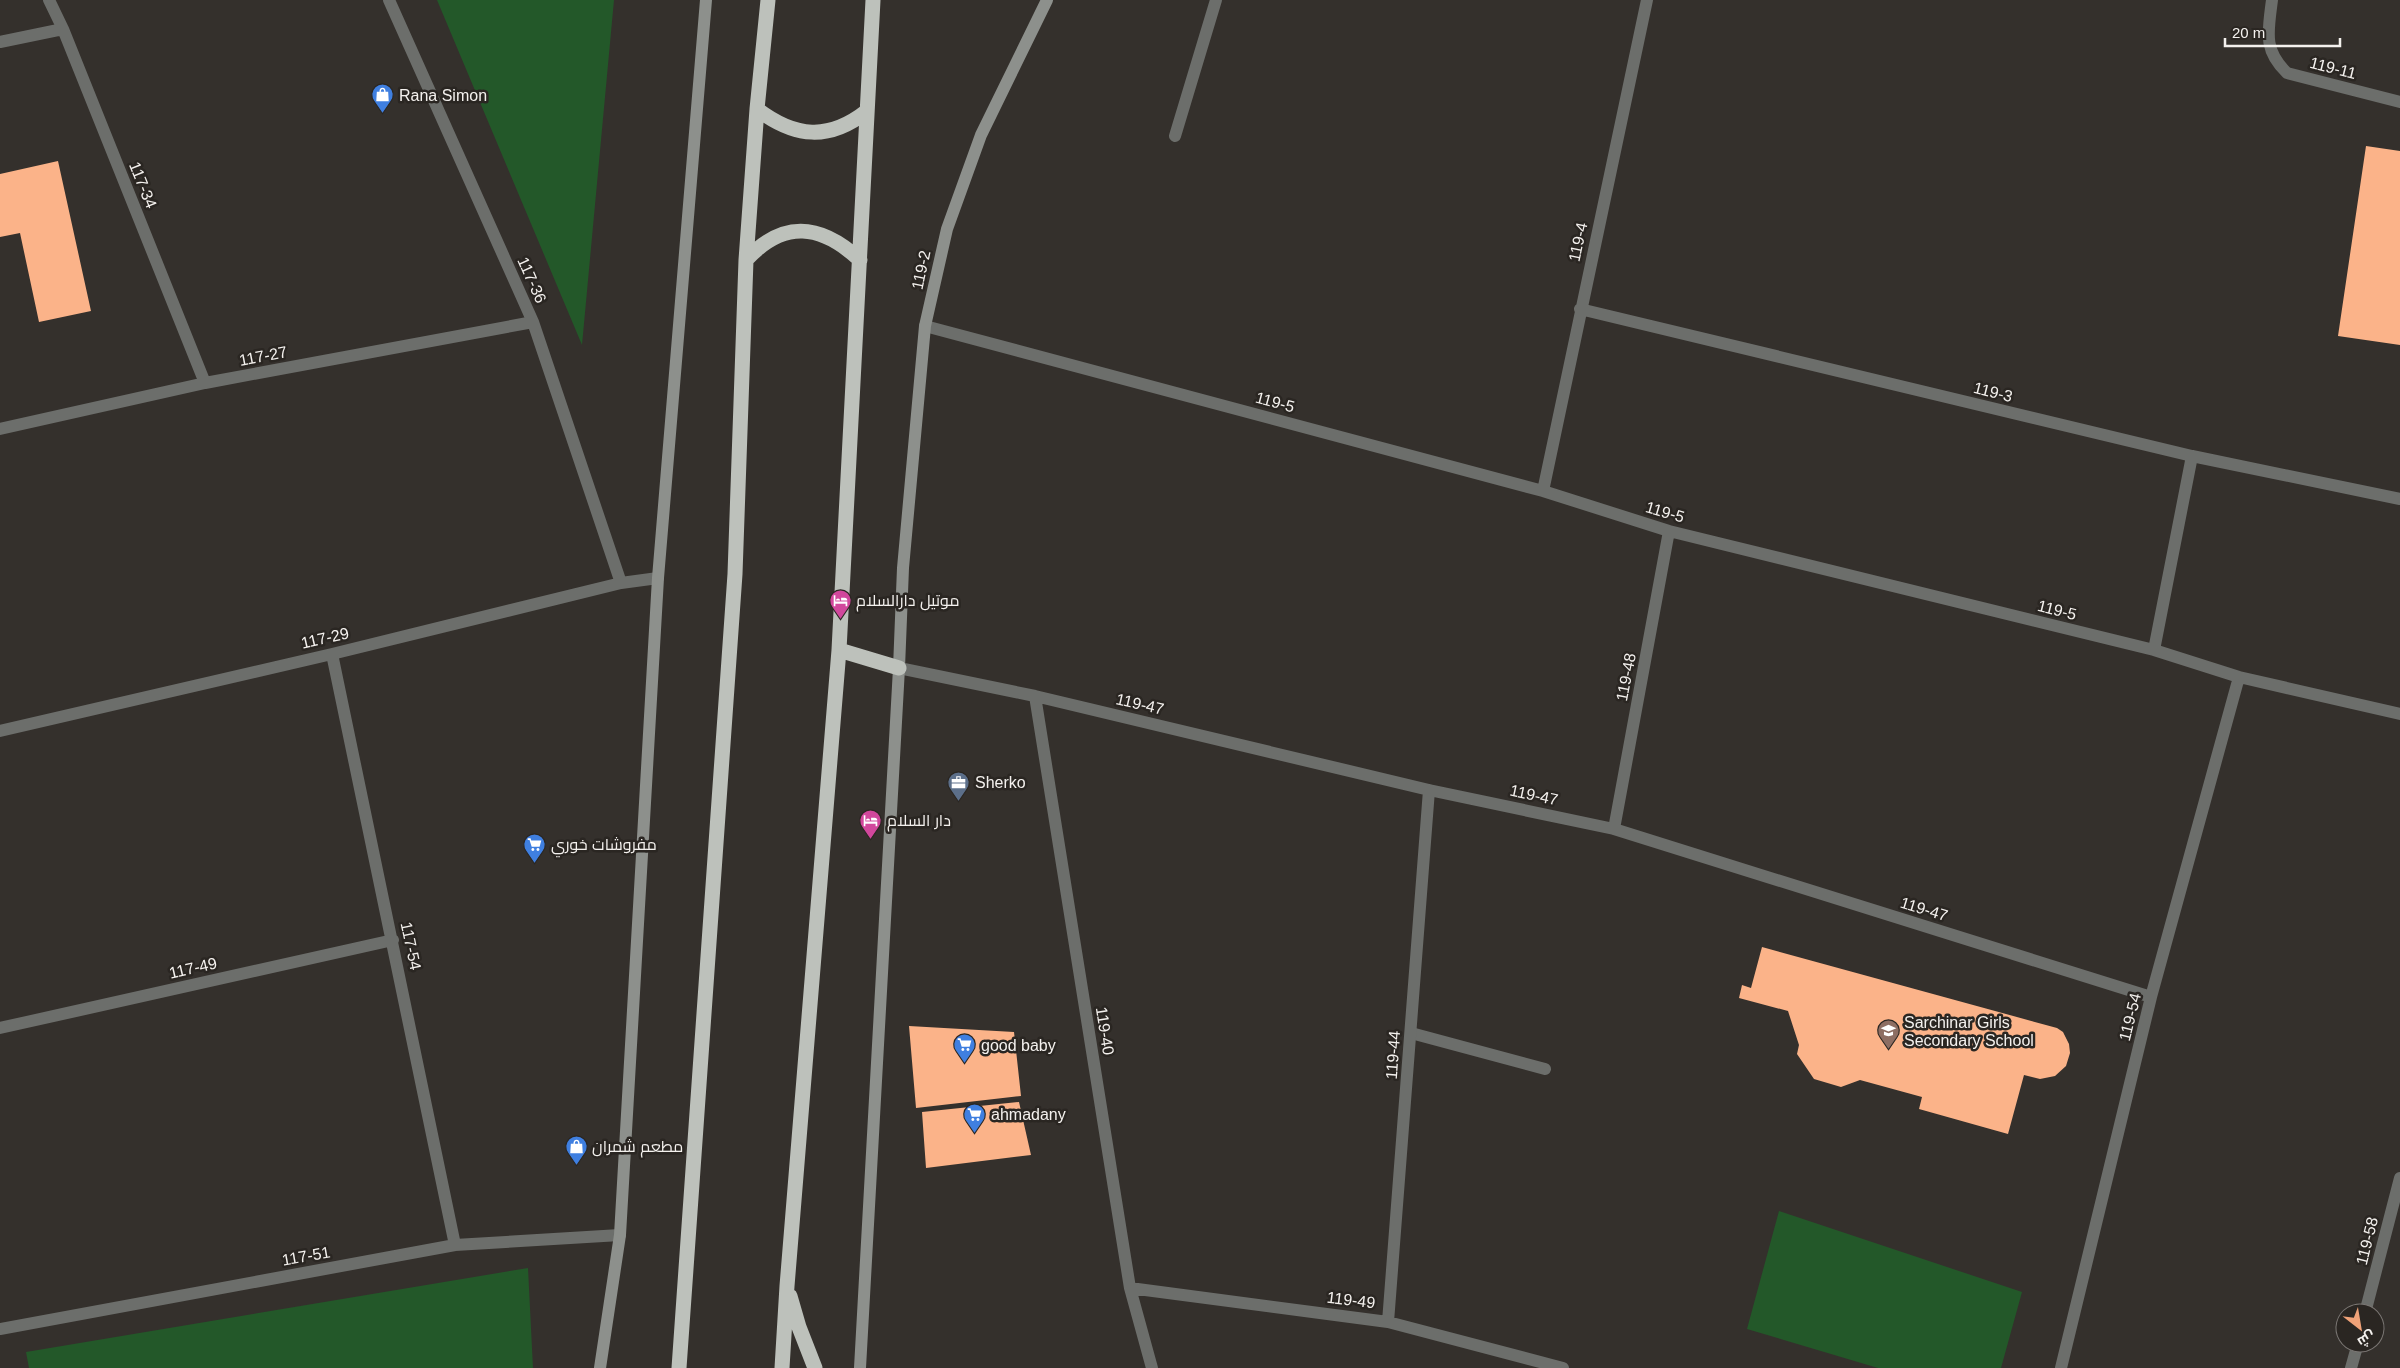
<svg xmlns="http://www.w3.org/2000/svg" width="2400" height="1368" font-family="Arial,Cairo,sans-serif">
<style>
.green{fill:#235829}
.building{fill:#fbb389}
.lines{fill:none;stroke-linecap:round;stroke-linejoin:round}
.lane{stroke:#6c6e6b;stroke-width:12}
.street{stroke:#6c6e6b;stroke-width:12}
.secondary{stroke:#8d908c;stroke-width:12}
.highway{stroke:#bdc1bb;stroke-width:15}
.labels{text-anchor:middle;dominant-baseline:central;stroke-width:5;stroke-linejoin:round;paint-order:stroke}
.street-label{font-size:16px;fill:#f4f1ee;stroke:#2a2622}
.poi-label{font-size:16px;fill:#f4f1ee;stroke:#2a2622;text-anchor:start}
</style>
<rect width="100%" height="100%" fill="#34302c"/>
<path class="green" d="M437,0H614L582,345Z
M1779,1211L2022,1292L2001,1368H1878L1747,1329Z
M528,1268L533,1368H29L26,1352Z"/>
<path class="building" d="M2366,146L2400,151V345L2338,336Z
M58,161L91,311L39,322L20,233L0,237V174Z
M1762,947L2057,1028L2063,1032L2069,1044L2070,1053L2066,1066L2055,1076L2040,1079L2024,1075L2008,1134L1919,1109L1922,1097L1860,1080L1841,1087L1814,1079L1797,1054L1799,1045L1788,1011L1739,998L1742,985L1751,988Z
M909,1026L1014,1032L1021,1096L916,1108Z
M1019,1102L1031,1155L926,1168L922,1112Z"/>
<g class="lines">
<path class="lane" d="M1175,136L1216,0
M1411,1033L1545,1069"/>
<path class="street" d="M49,0L63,29L205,383
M389,0L533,322L621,583
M2272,0C2268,32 2263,50 2287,73L2400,102
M0,42L63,29
M1580,309L2192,456L2400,499
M925,326L1543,491L1669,531L2154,650L2239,677L2400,714
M0,429L205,383L533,322
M1543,491L1647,0
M2154,650L2192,456
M332,654L455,1245
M899,668L1035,696L1429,790L1614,829L2151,997
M1035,696L1130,1288L1152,1368
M0,731L332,654L621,583L658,578
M1614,829L1669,531
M0,1028L393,940
M1130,1288L1388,1322L1563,1368
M2365,1313L2400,1178
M1388,1322L1429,790
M0,1329L455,1245L620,1235
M2061,1368L2151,997L2239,677
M2351,1368L2358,1343"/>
<path class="secondary" d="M600,1368L620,1235L658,578L706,0
M860,1368L899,668L903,568L925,326L947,229L981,135L1047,0"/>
<path class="highway" d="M757,109C795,138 829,141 867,111
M746,260C784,219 821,224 860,260
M839,650L899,668
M790,1296L799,1327L815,1368
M679,1368L735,574L746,260L757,109L768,0
M782,1368L787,1286L839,650L873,0"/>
</g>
<defs>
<symbol id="shop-pin" viewBox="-11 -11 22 30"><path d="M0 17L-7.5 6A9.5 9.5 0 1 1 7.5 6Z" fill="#3f7fe0" stroke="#2a2622"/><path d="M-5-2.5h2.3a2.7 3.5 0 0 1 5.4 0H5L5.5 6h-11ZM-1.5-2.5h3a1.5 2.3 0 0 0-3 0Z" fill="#fff"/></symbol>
<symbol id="hotel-pin" viewBox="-11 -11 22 30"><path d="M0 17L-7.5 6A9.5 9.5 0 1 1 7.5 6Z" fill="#d1479c" stroke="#2a2622"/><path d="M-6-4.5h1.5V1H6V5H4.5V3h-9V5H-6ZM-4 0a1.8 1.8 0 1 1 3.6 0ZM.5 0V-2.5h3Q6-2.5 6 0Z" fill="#fff"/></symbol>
<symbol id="office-pin" viewBox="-11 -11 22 30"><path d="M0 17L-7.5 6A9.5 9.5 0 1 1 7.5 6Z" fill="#5c6f8a" stroke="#2a2622"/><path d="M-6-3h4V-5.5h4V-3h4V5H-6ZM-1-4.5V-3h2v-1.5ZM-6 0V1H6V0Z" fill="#fff"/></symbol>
<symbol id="supermarket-pin" viewBox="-11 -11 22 30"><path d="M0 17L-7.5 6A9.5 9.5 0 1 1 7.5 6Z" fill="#3f7fe0" stroke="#2a2622"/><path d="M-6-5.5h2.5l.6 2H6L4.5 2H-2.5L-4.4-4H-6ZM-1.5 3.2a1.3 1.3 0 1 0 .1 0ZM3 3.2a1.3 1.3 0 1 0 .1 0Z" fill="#fff"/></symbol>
<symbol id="school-pin" viewBox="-11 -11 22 30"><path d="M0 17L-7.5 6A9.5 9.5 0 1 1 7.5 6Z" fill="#8d6e63" stroke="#2a2622"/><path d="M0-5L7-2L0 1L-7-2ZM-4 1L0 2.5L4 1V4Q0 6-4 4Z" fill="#fff"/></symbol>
</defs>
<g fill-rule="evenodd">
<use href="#shop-pin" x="370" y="82" width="25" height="34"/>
<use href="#hotel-pin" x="828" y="588" width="25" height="34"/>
<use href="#office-pin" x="946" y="770" width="25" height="34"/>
<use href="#hotel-pin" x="858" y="808" width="25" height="34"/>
<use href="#supermarket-pin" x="522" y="832" width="25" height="34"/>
<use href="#school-pin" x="1876" y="1018" width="25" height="34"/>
<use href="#supermarket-pin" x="952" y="1032" width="25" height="34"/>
<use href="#supermarket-pin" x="962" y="1102" width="25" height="34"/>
<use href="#shop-pin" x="564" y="1134" width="25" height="34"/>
</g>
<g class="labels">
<g class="street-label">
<text transform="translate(2333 68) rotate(14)">119-11</text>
<text transform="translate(143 185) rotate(68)">117-34</text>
<text transform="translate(1578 242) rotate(-78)">119-4</text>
<text transform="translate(921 270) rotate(-78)">119-2</text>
<text transform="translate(532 280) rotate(66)">117-36</text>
<text transform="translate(263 356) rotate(-11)">117-27</text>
<text transform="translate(1993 392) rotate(14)">119-3</text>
<text transform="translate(1275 402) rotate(15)">119-5</text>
<text transform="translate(1665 512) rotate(16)">119-5</text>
<text transform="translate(2057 610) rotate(14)">119-5</text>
<text transform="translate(325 638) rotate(-13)">117-29</text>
<text transform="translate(1626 677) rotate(-79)">119-48</text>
<text transform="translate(1140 704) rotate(13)">119-47</text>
<text transform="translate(1534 795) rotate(12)">119-47</text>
<text transform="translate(1924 909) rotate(17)">119-47</text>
<text transform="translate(411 946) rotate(78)">117-54</text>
<text transform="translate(193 968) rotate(-13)">117-49</text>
<text transform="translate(2130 1017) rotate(-76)">119-54</text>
<text transform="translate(1105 1031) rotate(81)">119-40</text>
<text transform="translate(1393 1055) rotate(-86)">119-44</text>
<text transform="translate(2367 1241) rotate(-76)">119-58</text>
<text transform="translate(306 1256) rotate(-10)">117-51</text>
<text transform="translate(1351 1300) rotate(7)">119-49</text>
</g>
<g class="poi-label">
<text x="399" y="95">Rana Simon</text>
<text x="856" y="600">موتيل دارالسلام</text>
<text x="975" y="782">Sherko</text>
<text x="887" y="820">دار السلام</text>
<text x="551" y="844">مفروشات خوري</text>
<text x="1904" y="1022">Sarchinar Girls<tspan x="1904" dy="18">Secondary School</tspan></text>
<text x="981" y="1045">good baby</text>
<text x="991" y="1114">ahmadany</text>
<text x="592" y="1146">مطعم شمران</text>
</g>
</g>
<g transform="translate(2360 1328) rotate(149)"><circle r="24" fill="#2a2622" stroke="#7b7774"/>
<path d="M0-4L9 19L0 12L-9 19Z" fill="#f0a278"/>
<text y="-8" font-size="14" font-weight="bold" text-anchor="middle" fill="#f4f1ee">ش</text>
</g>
<path d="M2225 38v8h115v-8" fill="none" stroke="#f4f1ee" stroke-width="2.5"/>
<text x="2232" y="38" font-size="15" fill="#f4f1ee" stroke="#2a2622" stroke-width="4" paint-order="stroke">20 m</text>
</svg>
